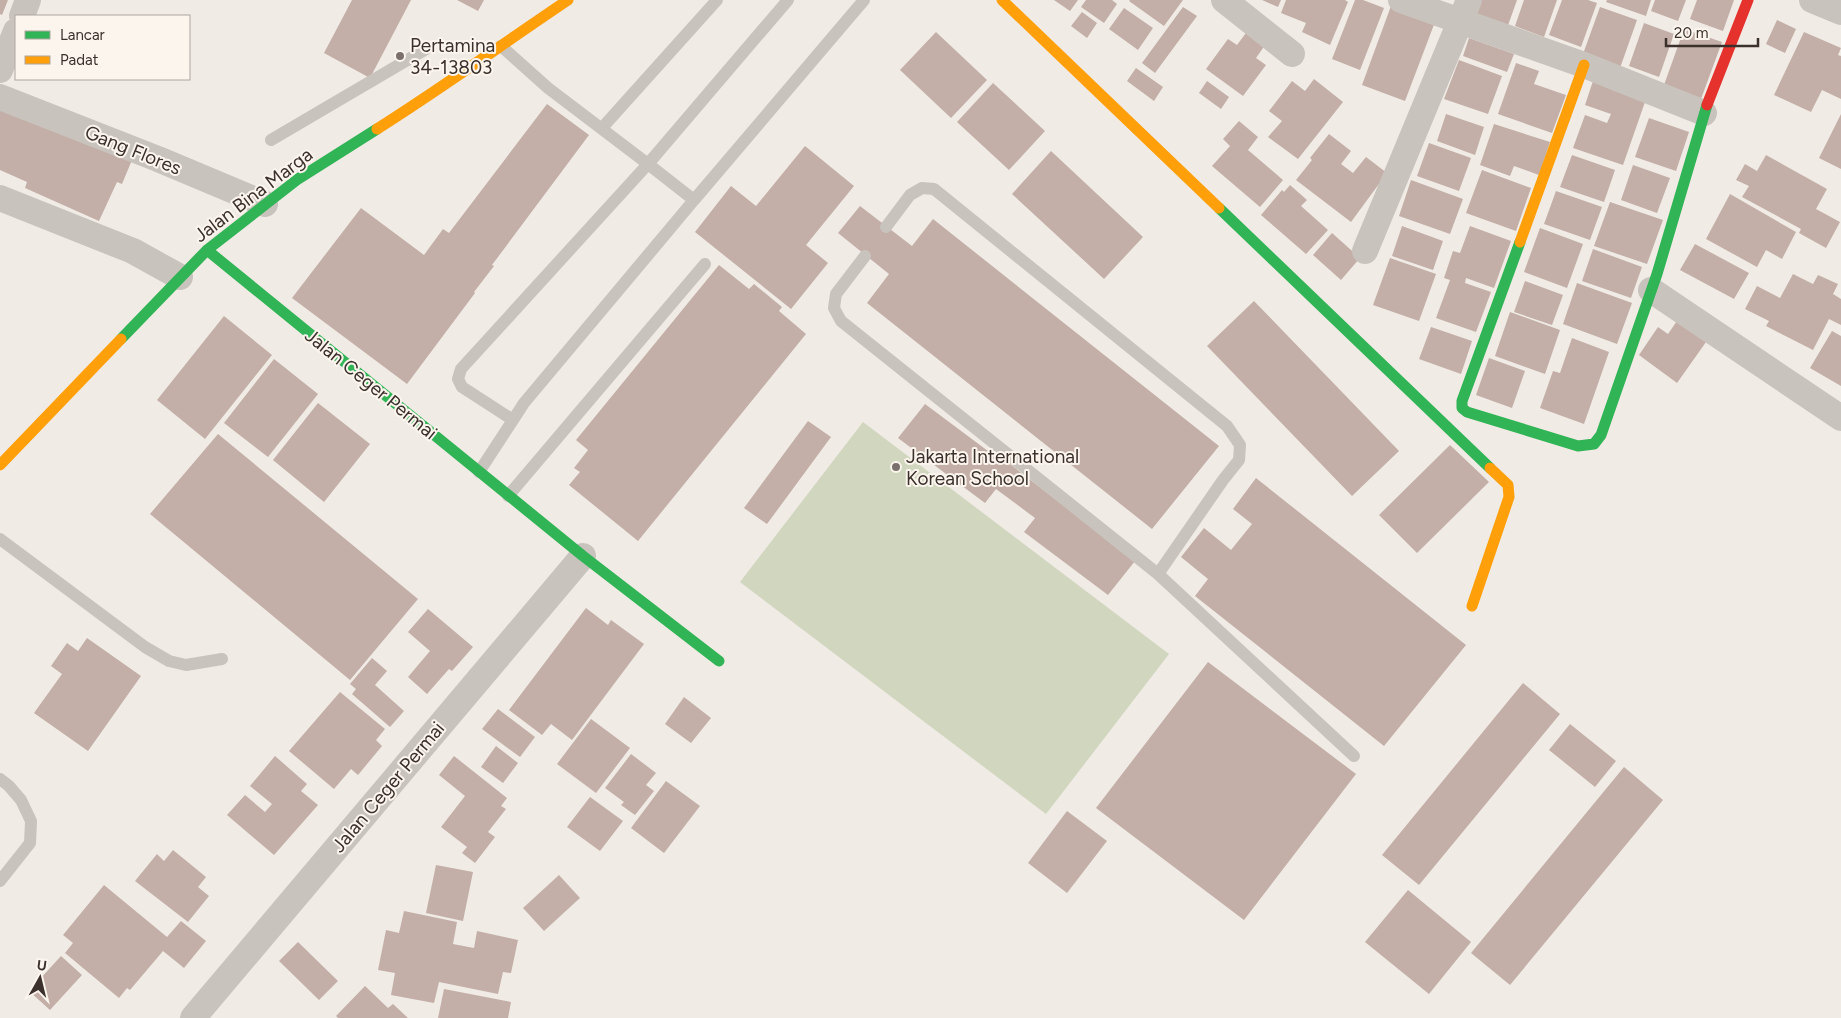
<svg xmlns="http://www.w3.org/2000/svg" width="1841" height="1018" font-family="Figtree,sans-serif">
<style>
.green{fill:#d1d6bf}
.building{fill:#c3afa7}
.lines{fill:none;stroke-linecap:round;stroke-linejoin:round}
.lane{stroke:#c9c3be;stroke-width:12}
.street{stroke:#c9c3be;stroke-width:26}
.fast{stroke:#30b455;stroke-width:11}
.slow{stroke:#ff9f0a;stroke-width:11}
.jam{stroke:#e5322d;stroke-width:11}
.poi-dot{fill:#7a716c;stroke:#fbf5ee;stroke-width:2}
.labels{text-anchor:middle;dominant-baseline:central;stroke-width:4;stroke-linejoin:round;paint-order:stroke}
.poi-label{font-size:19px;fill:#3b302b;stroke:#fbf5ee;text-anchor:start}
.street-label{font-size:19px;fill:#3b302b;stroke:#fbf5ee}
</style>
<rect width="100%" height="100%" fill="#f0ebe5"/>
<path class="green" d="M863,422L1169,654L1046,814L740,582Z"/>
<path class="building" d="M0,0H8L2,15L0,14Z
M352,0H411L370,78L324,53Z
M457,0H484L478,11Z
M1054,0H1078L1070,11Z
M1086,0H1112L1117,4L1104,23L1081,7Z
M1130,0H1183L1164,26L1129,1Z
M1262,0H1281L1278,7Z
M1286,0H1345L1348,2L1330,45L1302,32L1306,23L1281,13Z
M1355,0H1363L1384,8L1360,70L1332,59Z
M1471,0H1517L1506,31L1465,17Z
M1524,0H1557L1544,37L1515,26Z
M1562,0H1588L1597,3L1581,47L1549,35Z
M1607,0H1651L1646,16L1606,2Z
M1655,0H1686L1678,21L1651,11Z
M1697,0H1734L1723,31L1690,19Z
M1391,6L1435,22L1405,101L1362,85Z
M1183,7L1197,16L1155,73L1142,63Z
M1600,7L1637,20L1620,68L1583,54Z
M1124,8L1153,28L1138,50L1109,29Z
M1082,12L1097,23L1087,38L1071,26Z
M1777,20L1796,29L1785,53L1766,44Z
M1644,23L1674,34L1659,77L1629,66Z
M1252,25L1270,38L1256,58L1266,65L1243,96L1206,69L1228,39L1237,45Z
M1684,29L1722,42L1701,99L1664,85Z
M936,32L987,80L951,118L900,70Z
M1804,32L1841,48L1838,55L1841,56V99L1822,90L1811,112L1774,95Z
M1469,38L1514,54L1507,72L1463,56Z
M1459,60L1502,76L1488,114L1444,99Z
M1516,63L1539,71L1534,84L1566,95L1552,133L1498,114Z
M1136,68L1163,87L1154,101L1127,81Z
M1314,79L1343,102L1298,159L1268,137L1282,121L1269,111L1292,81L1305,91Z
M1207,81L1229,97L1221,109L1199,93Z
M1593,81L1645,102L1623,165L1573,148L1585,115L1607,123L1611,114L1585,105Z
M993,83L1045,131L1009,170L957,122Z
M0,103L132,160L122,184L117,182L99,221L25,188L27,182L0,170Z
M547,104L589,135L492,265L494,266L474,292L475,293L407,384L292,298L361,208L424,255L443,229L449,233Z
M1446,114L1484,127L1475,155L1437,141Z
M1841,114V169L1819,158Z
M1649,118L1689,132L1676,171L1635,157Z
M1239,121L1258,137L1248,150L1283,180L1260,207L1212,166L1230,146L1223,139Z
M1494,124L1550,142L1539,175L1514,166L1510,176L1480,165Z
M1329,134L1351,151L1341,164L1353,173L1366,157L1387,173L1351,222L1296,180L1312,160L1310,158Z
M1429,143L1471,158L1459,191L1417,176Z
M805,146L854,186L806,245L828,263L791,309L695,232L731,186L756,206Z
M1051,151L1143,237L1104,279L1012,194Z
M1572,155L1615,170L1604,202L1560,187Z
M1766,155L1827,189L1816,209L1840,222L1826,248L1799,233L1801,229L1742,197L1749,186L1736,180L1745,164L1757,171Z
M1633,165L1670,178L1657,213L1621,200Z
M1482,170L1531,188L1516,231L1466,213Z
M1411,180L1463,199L1450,234L1399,216Z
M1290,185L1307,200L1301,206L1328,230L1306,254L1261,215L1282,190L1284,192Z
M1556,191L1602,207L1590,240L1544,224Z
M1730,194L1796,232L1782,259L1766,250L1757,267L1706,239Z
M1610,202L1663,220L1647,264L1594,246Z
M860,206L912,246L933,219L1219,446L1152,529L867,303L889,274L838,233Z
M1402,226L1443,241L1433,270L1392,256Z
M1470,226L1511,241L1494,288L1466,278L1465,283L1491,292L1476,332L1436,318L1450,280L1444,278L1453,251L1460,253Z
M1540,228L1583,244L1567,288L1524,272Z
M1332,233L1360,258L1341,280L1313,255Z
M1695,244L1749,273L1734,299L1680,270Z
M1593,249L1642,267L1631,298L1582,281Z
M1390,258L1436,274L1419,321L1373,305Z
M719,265L749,289L754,284L782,307L779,311L806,334L638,541L569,485L580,472L574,468L588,450L576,440Z
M1793,274L1813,284L1818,275L1838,284L1833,294L1841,299V325L1829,319L1813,350L1766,326L1769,321L1745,309L1757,286L1780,298Z
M1525,281L1563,295L1552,325L1514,312Z
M1577,283L1632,303L1617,344L1563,324Z
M1254,301L1399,451L1352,496L1207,346Z
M1510,312L1560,330L1545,374L1495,356Z
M1681,315L1711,335L1677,383L1639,355L1658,327L1668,334Z
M224,316L272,355L205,439L157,400Z
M1431,327L1472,341L1461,374L1419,359Z
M1832,331L1841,336V386L1810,368Z
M1572,338L1609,352L1584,424L1540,408L1553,371L1560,373Z
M1489,358L1525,371L1512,408L1476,395Z
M274,359L318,394L268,457L224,423Z
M318,403L370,444L324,502L273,460Z
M925,404L1004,463L1006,461L1135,561L1108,595L1024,532L1035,518L996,489L985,503L898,438Z
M808,421L831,437L767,524L744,508Z
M218,434L418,599L350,680L150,514Z
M1450,445L1489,482L1417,553L1379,515Z
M1256,478L1466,645L1384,746L1195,596L1208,579L1181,557L1204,528L1231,550L1252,524L1233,509Z
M586,608L608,625L611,620L644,644L572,740L551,724L542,735L509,710Z
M428,609L473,647L452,671L449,669L427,694L408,677L430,651L408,632Z
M87,638L141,676L88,751L34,713L62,674L51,666L67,643L78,651Z
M372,658L387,671L375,685L404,711L390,727L352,694L356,689L350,684Z
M1208,662L1356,774L1244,920L1096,808Z
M1523,683L1560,714L1419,885L1382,855Z
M340,692L385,729L376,740L382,746L358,775L351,769L334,789L289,751Z
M684,697L711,718L691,743L665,724Z
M498,709L535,737L520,757L482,729Z
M591,719L630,748L596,793L557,764Z
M1570,724L1616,761L1595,787L1549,750Z
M496,746L518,763L503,783L481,767Z
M631,754L656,773L646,785L654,791L635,815L621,805L624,802L605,788Z
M275,756L307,784L301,791L318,805L274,855L227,815L245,795L265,812L272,804L250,786Z
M454,756L507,798L501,806L506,809L488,832L495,837L475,863L462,853L467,847L441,827L465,796L439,775Z
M1624,767L1663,800L1510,985L1471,953Z
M666,781L700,806L664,853L631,828Z
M590,797L623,821L600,851L567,827Z
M1067,811L1107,841L1067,893L1028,863Z
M173,850L206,877L198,887L209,896L188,922L135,881L157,854L164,861Z
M436,865L473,872L463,921L426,913Z
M559,875L580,898L544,931L523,908Z
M104,885L167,937L181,921L206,941L184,968L163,951L130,990L127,988L119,998L65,953L73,943L63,935Z
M1408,890L1471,942L1429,994L1365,942Z
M404,911L457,922L453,944L474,948L477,931L518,940L511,973L503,972L498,994L439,982L434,1003L391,995L395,973L378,970L386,930L399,933Z
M298,942L338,981L319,1000L279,961Z
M61,956L82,975L50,1010L29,991Z
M365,986L388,1008L393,1004L408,1018H338L336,1016Z
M444,989L511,1002L508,1018H438Z"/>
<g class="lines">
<path class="lane" d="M501,46L548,88L648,164L461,369L458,379L462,387L513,420L524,403L694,200L648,164L788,0
M602,128L717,0
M271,140L426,49
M694,200L864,0
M886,227L910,195L922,188L934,189L1227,426L1240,445L1239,460L1223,480L1158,574
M865,256L836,294L834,308L841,321L1158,574L1354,756
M479,472L513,420
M508,496L705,264
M0,539L145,647L169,661L186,665L222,659
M0,779L9,786L21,800L31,821L30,843L0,881"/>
<path class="street" d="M1224,0L1292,54
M1401,0L1584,65L1704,113
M1812,0L1841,12
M22,16L28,0
M0,70L16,31
M0,97L158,159L265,204
M0,198L133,251L180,277
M1365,251L1469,0
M1651,290L1841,418
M193,1018L583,556"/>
<path class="fast" d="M1219,208L1490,468
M1520,242L1462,401V408L1467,412L1578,446L1594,444L1601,435L1657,274L1707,105
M207,250L583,556L719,661
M121,339L207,250L298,179L377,129"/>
<path class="slow" d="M1002,0L1219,208
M377,129C442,88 504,43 568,0
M1520,242L1584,65
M0,465L121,339
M1472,606L1509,497L1508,485L1490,468"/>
<path class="jam" d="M1707,105L1748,0"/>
</g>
<g class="poi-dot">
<circle cx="400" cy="56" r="5"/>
<circle cx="896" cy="467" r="5"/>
</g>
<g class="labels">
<g class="poi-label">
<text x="410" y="45">Pertamina<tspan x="410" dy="22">34-13803</tspan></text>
<text x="906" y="456">Jakarta International<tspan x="906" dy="22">Korean School</tspan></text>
</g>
<g class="street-label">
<text transform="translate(133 150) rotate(22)">Gang Flores</text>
<text transform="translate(253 195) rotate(-37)">Jalan Bina Marga</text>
<text transform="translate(371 384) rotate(39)">Jalan Ceger Permai</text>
<text transform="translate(388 787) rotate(-50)">Jalan Ceger Permai</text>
</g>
</g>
<rect x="15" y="15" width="175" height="65" fill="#fbf5ee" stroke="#aea6a0"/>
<rect x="25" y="31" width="25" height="8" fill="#30b455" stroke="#aea6a0"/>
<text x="60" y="40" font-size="15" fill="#3b302b">Lancar</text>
<rect x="25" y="56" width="25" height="8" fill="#ff9f0a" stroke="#aea6a0"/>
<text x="60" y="65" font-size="15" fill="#3b302b">Padat</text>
<g transform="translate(40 978) rotate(8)" stroke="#fbf5ee" stroke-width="4" paint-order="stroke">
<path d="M0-4L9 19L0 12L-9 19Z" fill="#3b302b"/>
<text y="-8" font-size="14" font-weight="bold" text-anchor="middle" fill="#3b302b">U</text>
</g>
<path d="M1666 38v8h92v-8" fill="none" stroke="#3b302b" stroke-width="2.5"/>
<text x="1674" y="38" font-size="15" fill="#3b302b" stroke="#fbf5ee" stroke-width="4" paint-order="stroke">20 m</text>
</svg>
